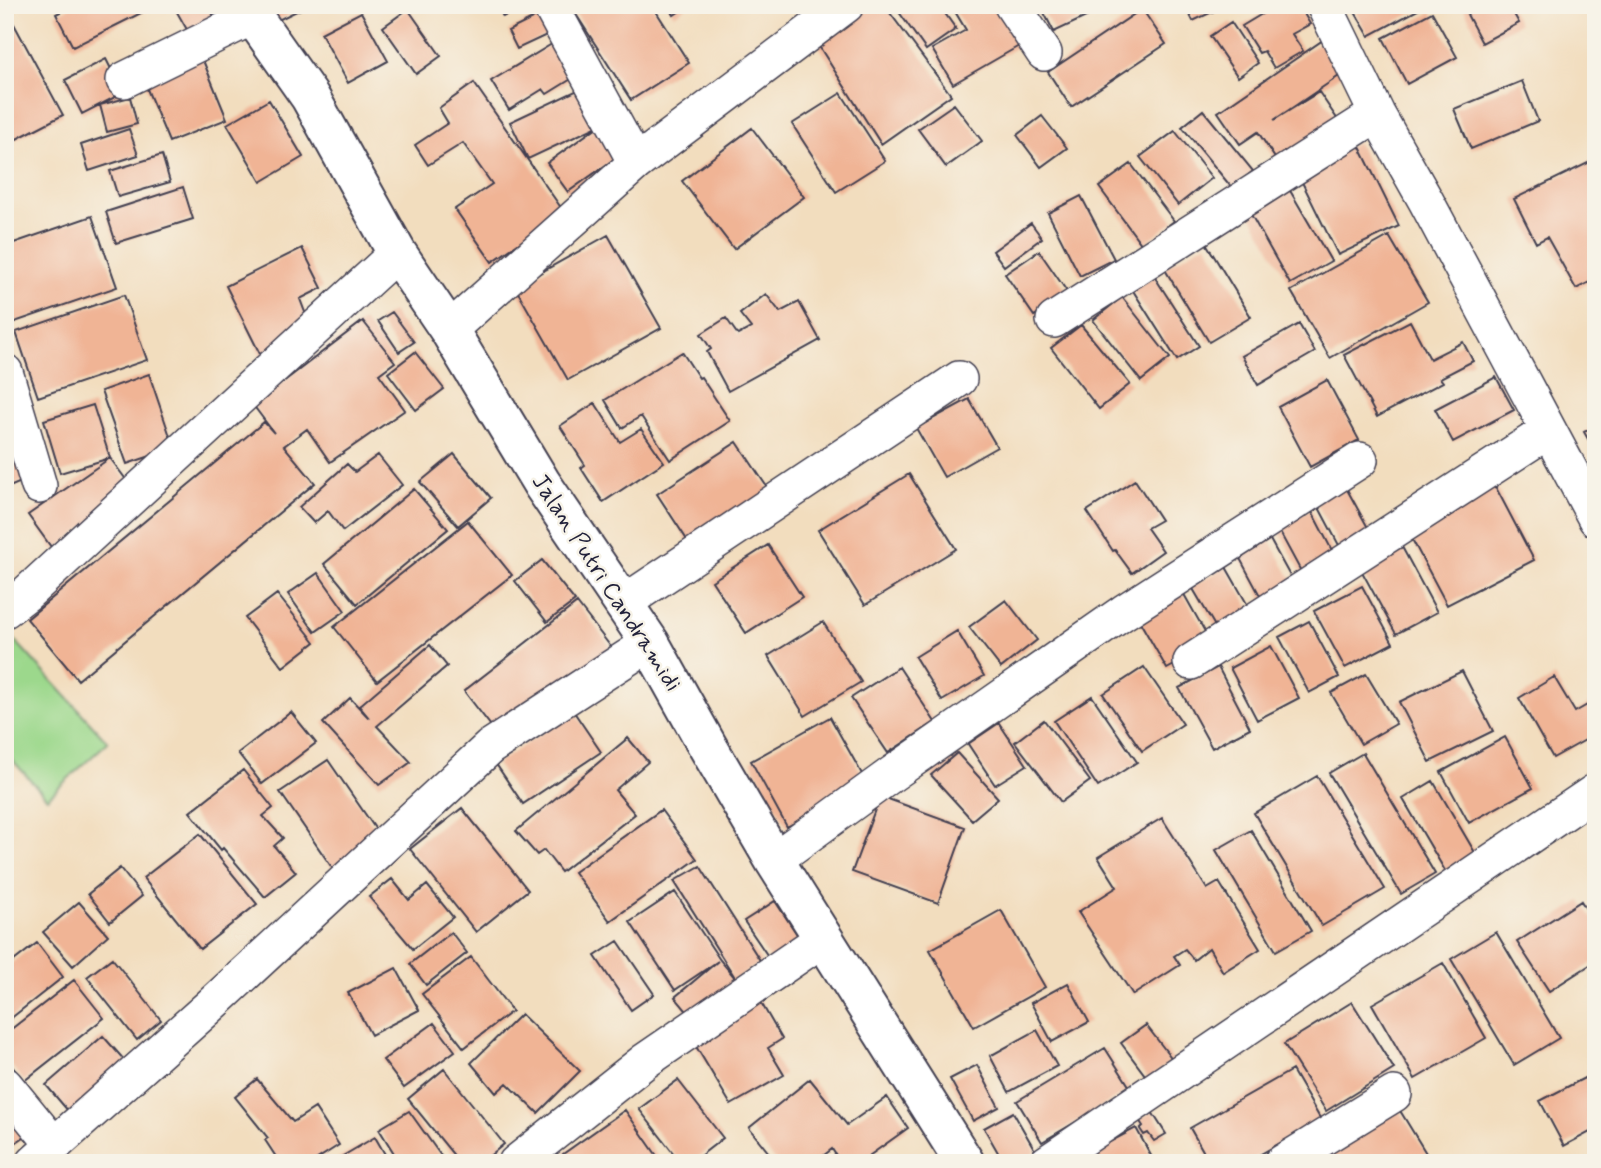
<svg xmlns="http://www.w3.org/2000/svg" width="1601" height="1168" font-family="Mynerve,sans-serif">
<style>
.green{fill:#9cd88c;stroke:#5f7d64;stroke-width:2}
.building{fill:#f0b495}
.lines{fill:none;stroke-linecap:round;stroke-linejoin:round}
.minor-casing{stroke:#413e4f;stroke-width:38}
.tertiary-casing{stroke:#413e4f;stroke-width:42}
.minor{stroke:#fff;stroke-width:35}
.tertiary{stroke:#fff;stroke-width:38}
.labels{text-anchor:middle;dominant-baseline:central;stroke-width:5;stroke-linejoin:round;paint-order:stroke}
.street-label{font-size:24px;fill:#22223b;stroke:#f7f3e8}
</style>
<rect width="100%" height="100%" fill="#f7f3e8"/>
<filter id="ink" filterUnits="userSpaceOnUse"><feTurbulence type="fractalNoise" baseFrequency=".0143" numOctaves="2"/><feDisplacementMap in="SourceGraphic" scale="14" xChannelSelector="R" yChannelSelector="G"/><feConvolveMatrix kernelMatrix="1 2 1 2 8 2 1 2 1" color-interpolation-filters="sRGB"/></filter>
<filter id="wash" filterUnits="userSpaceOnUse"><feTurbulence type="fractalNoise" baseFrequency=".00686" numOctaves="4" result="noise"/><feDisplacementMap in="SourceGraphic" scale="28" xChannelSelector="R" yChannelSelector="G"/><feGaussianBlur stdDeviation="1.57" result="paint"/><feColorMatrix in="noise" values="0 0 0 0 0 0 0 0 0 0 0 0 0 0 0 0 0 1.4 0 .05"/><feComposite in="paint" operator="in"/></filter>
<g filter="url(#wash)">
<rect width="100%" height="100%" fill="#f2ddbe"/>
<path class="green" d="M11,636L108,742L47,798L5,752V641Z"/>
<g id="blocks">
<path class="building" d="M74,5H147L149,9L73,47L56,14Z
M173,5H208L216,20L190,35Z
M260,5H309L270,24Z
M497,5H522V7L503,17Z
M570,5H652L689,63L631,100Z
M668,5H689L674,15Z
M871,5H884L951,95L881,144L817,43Z
M894,5H939L956,29L926,50Z
M951,5H995L1019,46L953,84L932,49L966,30Z
M1040,5H1101L1103,9L1054,32Z
M1185,5H1227L1193,21Z
M1277,5H1299L1310,24L1292,34L1303,51L1274,68L1264,51L1259,53L1242,26Z
M1367,5H1427L1369,36L1355,12Z
M1462,5H1509L1519,23L1482,43Z
M408,9L441,56L416,74L383,27Z
M1142,9L1166,44L1071,107L1048,72Z
M361,12L388,61L348,83L321,33Z
M1432,12L1457,57L1407,84L1383,38Z
M542,14L551,33L517,49L508,31Z
M1231,22L1258,63L1238,77L1210,36Z
M14,24L63,115L5,145V29Z
M1326,38L1348,70L1274,120L1319,92L1344,129L1282,169L1258,132L1240,144L1218,112Z
M560,39L581,73L547,94L543,89L509,110L491,81Z
M200,53L227,119L169,142L142,77Z
M106,59L123,93L82,114L65,80Z
M1522,81L1538,121L1471,149L1454,109Z
M474,83L564,212L492,262L455,209L492,184L463,143L428,165L415,145L448,123L439,108Z
M582,88L600,125L528,159L510,122Z
M841,93L885,161L836,192L792,124Z
M130,97L137,124L107,132L100,105Z
M269,100L303,157L261,182L227,124Z
M954,104L982,141L946,167L918,129Z
M1203,110L1253,171L1232,188L1182,127Z
M1042,116L1067,148L1041,167L1017,135Z
M600,125L621,154L568,192L547,163Z
M752,128L804,197L734,249L682,181Z
M129,129L138,155L89,171L81,145Z
M1175,131L1212,178L1178,205L1140,157Z
M1358,143L1399,226L1338,255L1297,172Z
M162,155L170,182L118,197L110,171Z
M1596,159V214L1593,215L1596,221V279L1576,289L1547,237L1536,243L1514,199Z
M1131,164L1174,221L1142,245L1099,187Z
M1285,182L1331,261L1290,284L1245,204Z
M183,187L193,219L116,243L106,212Z
M1081,196L1114,259L1080,276L1048,213Z
M92,216L117,287L12,323L5,302V246Z
M1031,223L1042,238L1004,266L993,251Z
M608,235L661,328L568,380L515,287Z
M1389,236L1428,302L1330,358L1291,291Z
M1206,243L1251,317L1209,342L1164,268Z
M302,248L322,288L300,299L309,323L261,356L226,286Z
M1039,251L1068,293L1034,316L1005,274Z
M1154,276L1199,346L1177,360L1132,289Z
M766,294L780,312L799,302L820,340L728,391L707,352L711,349L701,334L726,318L738,335L751,328L740,314Z
M124,295L147,360L38,397L16,332Z
M1122,297L1170,358L1141,381L1093,320Z
M392,312L414,342L399,352L378,321Z
M363,321L395,362L379,374L405,410L330,462L307,429L284,446L315,483L78,680L27,619L264,422L274,433L253,405Z
M1410,321L1430,359L1463,342L1473,361L1440,378L1443,382L1377,417L1344,355Z
M1299,324L1315,352L1258,385L1242,356Z
M1081,325L1130,384L1099,409L1051,348Z
M415,352L444,389L416,410L388,373Z
M682,352L699,378L701,377L730,421L670,460L641,416L622,428L605,400Z
M149,374L174,448L127,464L101,391Z
M1496,377L1514,410L1453,442L1435,409Z
M1327,380L1359,440L1310,467L1278,407Z
M969,399L997,447L944,477L916,428Z
M595,403L620,442L641,429L664,462L603,502L581,468L585,465L560,426Z
M93,405L110,458L60,473L44,420Z
M1596,426V453L1584,432Z
M5,428L28,479L5,489Z
M737,442L775,499L695,552L657,494Z
M454,454L491,498L458,526L420,482Z
M378,455L402,485L343,531L328,511L314,523L299,507L347,464L355,472Z
M110,458L133,489L54,551L28,515Z
M909,474L956,549L865,605L818,530Z
M1135,480L1161,520L1147,528L1163,551L1132,573L1115,550L1113,551L1087,511Z
M1493,482L1534,560L1447,605L1406,528Z
M1344,484L1372,535L1342,551L1315,500Z
M414,489L448,529L357,604L324,564Z
M1311,510L1337,560L1304,577L1277,527Z
M468,521L512,575L377,681L334,627Z
M1268,536L1296,587L1264,603L1237,553Z
M768,545L802,597L746,633L712,581Z
M1402,547L1437,612L1396,634L1360,568Z
M542,560L575,601L547,622L515,581Z
M1226,567L1250,609L1216,628L1192,587Z
M318,573L345,611L315,632L288,594Z
M1362,586L1393,643L1345,668L1314,611Z
M1181,589L1212,644L1167,669L1136,615Z
M277,594L315,642L283,667L245,618Z
M1006,600L1037,640L1001,668L969,627Z
M577,603L611,647L498,735L464,691Z
M1309,621L1339,677L1309,693L1279,637Z
M823,622L861,682L805,716L768,656Z
M957,631L984,676L942,701L915,657Z
M430,645L447,666L377,726L411,762L379,785L323,723L350,698L369,718L359,706Z
M1271,646L1299,698L1257,720L1230,668Z
M899,667L935,722L888,753L851,698Z
M1144,667L1183,724L1142,751L1103,694Z
M1218,667L1250,728L1212,748L1179,688Z
M1462,671L1493,731L1430,762L1399,702Z
M1366,674L1396,724L1361,744L1331,693Z
M1554,677L1575,712L1596,700V734L1553,758L1519,698Z
M1092,696L1137,762L1098,787L1054,721Z
M291,712L316,743L262,784L238,753Z
M574,712L601,752L523,804L496,764Z
M830,717L867,783L787,827L751,761Z
M1044,720L1090,781L1061,802L1015,742Z
M999,723L1027,765L995,785L968,744Z
M1505,737L1533,788L1469,823L1441,772Z
M628,738L648,762L615,790L635,814L561,872L544,850L537,855L516,831Z
M957,753L998,798L972,820L931,775Z
M1363,753L1435,874L1401,894L1329,773Z
M328,760L381,837L333,869L280,792Z
M243,770L273,808L263,816L283,838L274,846L296,872L265,897L223,848L221,850L190,812Z
M1317,776L1385,889L1322,926L1254,813Z
M1433,781L1477,856L1447,874L1403,799Z
M880,796L965,827L938,903L852,872Z
M462,808L528,890L476,932L410,849Z
M661,810L697,859L610,921L574,872Z
M1162,818L1207,889L1219,882L1260,949L1223,972L1209,948L1194,960L1185,949L1174,956L1180,965L1133,995L1078,912L1117,887L1098,857Z
M1251,830L1311,931L1276,951L1216,850Z
M200,834L257,904L200,949L143,878Z
M700,866L761,962L736,979L674,881Z
M120,868L142,896L110,922L88,894Z
M392,879L409,900L427,885L453,917L413,949L369,897Z
M675,892L720,960L736,979L690,1015L675,997L718,961L675,990L630,922Z
M775,901L804,945L774,965L744,921Z
M1581,901L1596,924V961L1549,991L1517,942Z
M79,902L108,935L73,966L43,932Z
M1001,910L1045,987L974,1027L930,950Z
M451,932L467,953L426,985L410,964Z
M1496,932L1559,1038L1514,1065L1451,959Z
M618,941L654,994L631,1010L595,956Z
M37,943L63,977L5,1023V968Z
M471,957L512,1011L464,1048L422,994Z
M112,958L161,1020L137,1040L87,977Z
M1443,963L1486,1038L1415,1079L1372,1004Z
M396,968L419,1010L371,1035L348,993Z
M74,980L104,1018L24,1081L5,1058V1034Z
M1068,983L1089,1022L1052,1042L1031,1003Z
M759,999L782,1039L768,1048L784,1075L731,1105L691,1038Z
M1352,1002L1394,1069L1326,1111L1284,1044Z
M521,1014L580,1071L538,1113L507,1083L496,1093L471,1063Z
M434,1023L455,1051L404,1088L383,1060Z
M1146,1025L1173,1060L1148,1079L1121,1043Z
M1037,1030L1057,1066L1009,1092L990,1056Z
M103,1036L133,1070L75,1119L46,1085Z
M1105,1048L1131,1089L1042,1142L1017,1101Z
M977,1065L999,1107L973,1121L950,1079Z
M444,1069L504,1144L481,1163H460L408,1099Z
M1292,1070L1321,1120L1245,1163H1210L1190,1128Z
M1596,1072V1129L1564,1146L1540,1101Z
M257,1079L293,1122L315,1108L339,1145L311,1163H280L265,1140L268,1138L235,1097Z
M810,1079L847,1125L887,1097L908,1128L859,1163H841L832,1149L814,1163H777L749,1128Z
M678,1080L723,1138L691,1163H681L639,1109Z
M5,1089L34,1130L5,1150Z
M1399,1109L1432,1163H1310Z
M625,1110L662,1163H569L563,1154Z
M409,1111L446,1163H400L379,1129Z
M1013,1112L1036,1152L1018,1163H1004L984,1128Z
M1152,1112L1166,1134L1154,1141L1148,1133L1144,1135L1140,1129L1143,1126L1139,1120Z
M1136,1128L1155,1163H1070Z
M375,1137L390,1163H331Z"/>
</g>
</g>
<g filter="url(#ink)">
<use href="#blocks" fill-opacity="0" stroke="#413e4f" stroke-width="2"/>
<g class="lines">
<defs>
<path id="minor" d="M550,5L636,163
M1012,5L1044,53
M1324,5L1377,114L1426,201L1596,519
M124,80L252,17
M1054,320L1377,114
M449,330L636,163L846,5
M5,372L39,486
M622,604L959,379
M5,610L26,594L397,253
M1191,662L1548,431
M774,860L892,774L1124,612L1360,460
M5,1085L54,1145
M34,1163L209,1007L490,747L650,643
M516,1163L645,1061L824,938
M1047,1163L1596,791
M1282,1163L1394,1094"/>
<path id="tertiary" d="M245,5L310,97L397,253L449,330L542,484L650,643L708,747L774,860L965,1163"/>
</defs>
<use href="#minor" class="minor-casing"/>
<use href="#tertiary" class="tertiary-casing"/>
<use href="#minor" class="minor"/>
<use href="#tertiary" class="tertiary"/>
</g>
</g>
<g class="labels">
<g class="street-label">
<text transform="translate(606 583) rotate(57)">Jalan Putri Candramidi</text>
</g>
</g>
<rect width="1601" height="1168" fill="none" stroke="#f7f3e8" stroke-width="28"/>
</svg>
